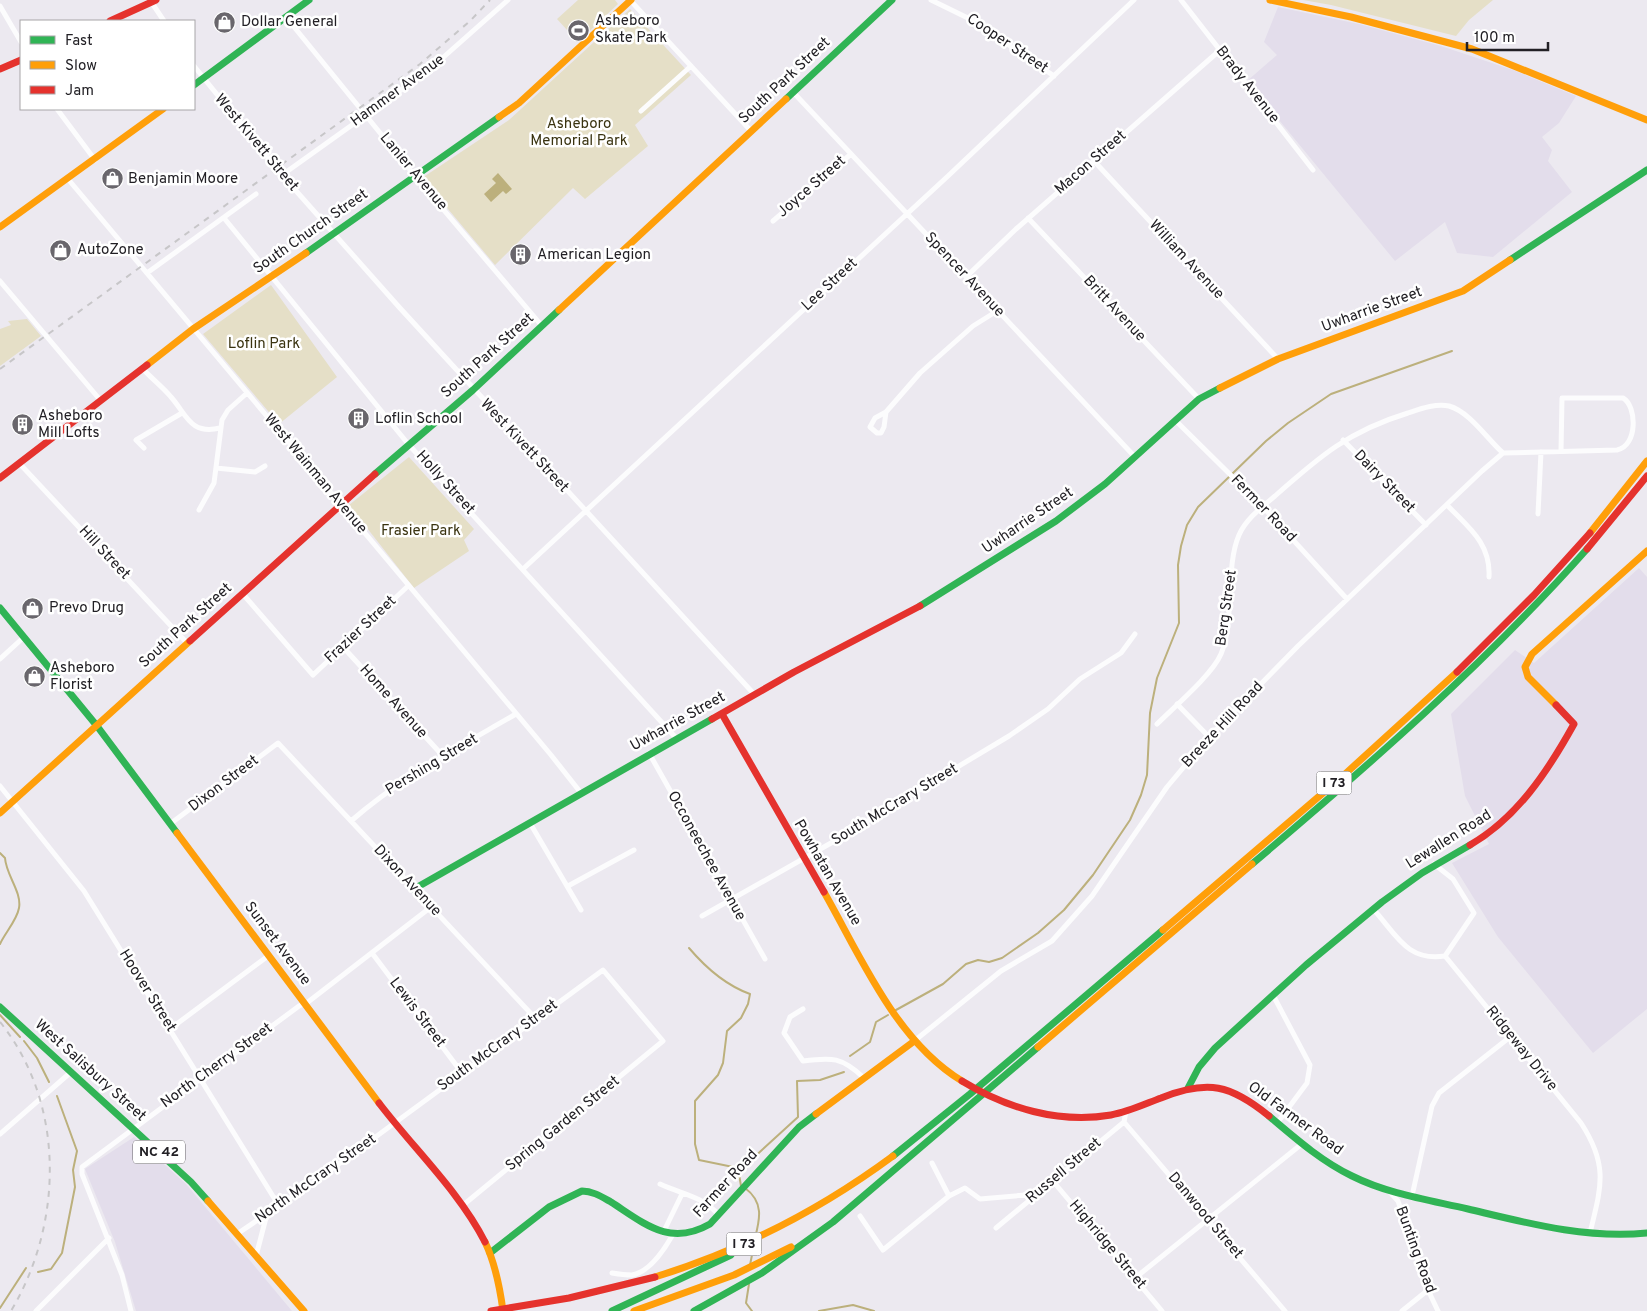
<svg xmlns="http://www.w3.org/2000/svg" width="1647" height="1311" font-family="Overpass,sans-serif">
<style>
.built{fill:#e3ddeb}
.green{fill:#e5dfc7}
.water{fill:#bcb07c}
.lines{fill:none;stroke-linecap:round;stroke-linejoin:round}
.stream{stroke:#bcb07c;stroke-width:2}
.street{stroke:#fcfcfd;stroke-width:5}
.fast{stroke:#30b455;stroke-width:7}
.slow{stroke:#ff9f0a;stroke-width:7}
.jam{stroke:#e5322d;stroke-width:7}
.rail{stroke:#c7c6c8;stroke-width:2;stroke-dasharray:6 6;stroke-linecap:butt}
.labels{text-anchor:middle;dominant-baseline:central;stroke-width:5;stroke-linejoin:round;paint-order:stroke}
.shield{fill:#fff;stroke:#646366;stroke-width:1}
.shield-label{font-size:14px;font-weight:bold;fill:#222025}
.poi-label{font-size:15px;fill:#222025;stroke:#fff;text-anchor:start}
.street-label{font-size:15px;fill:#222025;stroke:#fff}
.park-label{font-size:15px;fill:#3a3310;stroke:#fff}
</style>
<rect width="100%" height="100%" fill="#ece9f0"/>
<path class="built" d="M1278,7L1359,24L1441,46L1513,70L1576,96L1559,123L1542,137L1552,150L1548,161L1572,192L1493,257L1457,253L1445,222L1395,261L1247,81L1277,55L1264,42Z
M1639,568L1647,577V1009L1593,1053L1498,937L1452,863L1489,844L1465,796L1451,714L1515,650L1534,663Z
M134,1137L186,1184L292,1311H136L115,1242L85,1169Z"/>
<path class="green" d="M578,0H615L618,4L578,42L557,19Z
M1303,0H1493L1469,20L1456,36L1331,5Z
M630,9L691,75L635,125L648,146L585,199L573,188L495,265L422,178L509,120Z
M271,285L337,377L279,424L203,334Z
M27,319L41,336L0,366V329L11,325L8,321Z
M409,457L474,529L464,540L469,551L414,588L349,505Z"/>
<path class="water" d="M498,173L512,189L506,194L503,191L491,202L484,194L496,183L492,179Z"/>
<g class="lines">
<path class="stream" d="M0,853L5,858C6,875 22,892 19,908C17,920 5,933 0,944
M689,948C706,968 725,985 750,994L748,1004L741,1018L727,1031L723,1063L718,1075L695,1101V1144L699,1160L738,1168L741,1186
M896,1010L943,984L966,964L978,960L989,962L1002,958L1038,933L1064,910L1093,875L1130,820L1141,795L1147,775L1150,713L1157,678L1179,623L1178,565L1181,546L1187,525L1198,507L1266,441L1288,423L1331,394L1452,351
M0,1015L20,1037
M24,1041L37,1058L49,1082
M850,1056L870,1042L876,1022L888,1015
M739,1168L751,1160L798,1117L797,1081L820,1080L844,1072
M745,1188C764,1202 760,1219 755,1238
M750,1265L754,1245
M38,1272L51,1269L62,1253L75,1187L73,1170L77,1151L57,1096
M749,1284L746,1303L752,1311
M0,1308L26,1268
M819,1311L853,1305L874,1311"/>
<path class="street" d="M150,0L164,21
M630,0L751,131
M931,0L974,21L1054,76
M1181,0L1313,170
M0,6L21,42
M286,17L415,176L542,326
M194,66L282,175L399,307L754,694
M793,92L1135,457
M57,109L95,160
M641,111L691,66
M1094,161L1278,359
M282,175L429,70L508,0
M68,179L551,755L581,793
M224,218L409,445L677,739
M1028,218L1199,399
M773,221L851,154
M147,273L256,194
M966,277L1016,229L1219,51
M0,281L101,401
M143,369C152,379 163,387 171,397C187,415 190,435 220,428
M886,412L884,427L881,433H877L870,427L875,418L886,412L920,373L973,326L997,311
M1176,421L1263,507L1347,599
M1343,440L1426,525
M144,448L136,440L182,413
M20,464L187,643
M216,468L255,472L265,466
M1447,505C1468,527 1491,543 1489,577
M199,510L214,483L222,420L228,410L247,393
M1538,514L1541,452
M523,569L948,176L1134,0
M242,593L313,675L408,586
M343,647L443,756
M0,659L24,637
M1177,704L1209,737
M1157,724C1174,707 1212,675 1221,654C1235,621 1225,567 1239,535C1246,519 1262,507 1275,496C1320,456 1349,431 1408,413C1420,409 1436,403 1449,406C1470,412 1487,439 1503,453
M649,753L765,959
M0,786L84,891L279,1206
M351,821C401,777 459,747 516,714
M530,823L581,910
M170,824L278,743L536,1019
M1434,864L1453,879L1474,913L1445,956
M568,886L634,850
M1374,910C1396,934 1407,962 1445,956L1581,1123C1609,1166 1601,1187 1590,1233
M702,916L831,843L1009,736L1048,709L1080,679L1121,653L1135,634
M372,953L462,1073
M1273,995L1310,1065L1307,1083L1278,1122
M803,1009L790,1017L784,1033L803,1061C832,1057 842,1057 864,1078
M170,1029L268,956
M913,1042L1001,971L1052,941L1092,896L1167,787L1209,737L1298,646L1482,471L1503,453L1617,450C1638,446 1637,406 1623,398H1562L1561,451
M1124,1122L1285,1311
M0,1134L71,1072
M932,1163L949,1196
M1052,1180L1162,1311
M660,1184C684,1195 700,1195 719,1215
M1389,1191L1398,1201L1428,1290L1438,1311
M1412,1196L1432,1106L1439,1093L1510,1037
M860,1216L883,1250L949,1196L965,1188L980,1199L1037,1194
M996,1228L1124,1122L1126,1111
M663,1233L682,1194
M237,1234L321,1177L603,970L663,1041L462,1206
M256,1256L267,1214
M612,1273C618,1274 626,1275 632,1275C650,1272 664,1250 672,1236
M1135,1278L1303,1143
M36,1311L109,1238
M131,1311L122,1275L82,1174V1167L299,1006L308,1002L431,907
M1402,1311L1428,1290"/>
<path class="fast" d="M194,85L309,0
M786,99L892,0
M306,253L499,117
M1510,260L1647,170
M375,474L473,390L559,310
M920,606L1056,521L1105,484L1199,399L1220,388
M0,608L97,726L177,833
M1252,864C1369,765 1485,664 1587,549
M414,889L712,719
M0,1007L191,1182L208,1201
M1188,1088L1199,1067L1215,1048L1306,965L1382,902L1422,873L1470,845
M1269,1116C1295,1138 1321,1161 1352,1176C1388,1194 1429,1200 1468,1209C1527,1223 1585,1239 1647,1233
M893,1156L970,1094L1163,930
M490,1253L549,1207L582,1191C593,1191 602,1197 611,1202C645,1224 670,1247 710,1224L799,1127L816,1114
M612,1311L731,1255
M694,1311L762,1273L833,1222L1038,1047"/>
<path class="slow" d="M1270,0L1351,17L1472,49L1647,120
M499,117L519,103L631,0
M0,227L163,109
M559,310L786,99
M147,365L193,329L306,253
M1220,388L1278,359L1463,291L1510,260
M1590,533L1647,461
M1556,705L1528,677L1525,667L1532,654L1647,551
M0,813L190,641
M177,833L379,1103
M824,892C861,957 896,1041 962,1081
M1163,930L1344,775L1457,672
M1038,1047L1252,864
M816,1114L913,1042
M208,1201L304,1311
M485,1242C495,1263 500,1288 503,1311
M655,1277C743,1250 820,1210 893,1156
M634,1311L734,1275L791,1247"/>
<path class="jam" d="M110,21L156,0
M0,69L21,60
M0,478L147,365
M1587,549L1647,476
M190,641L375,474
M1457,672L1534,595L1590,533
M722,714L824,892
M712,719L794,672L920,606
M1470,845C1517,818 1548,771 1574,724L1556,705
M962,1081C1006,1108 1059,1124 1111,1115C1128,1112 1145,1104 1161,1098C1208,1079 1231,1085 1269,1116
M379,1103C414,1149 459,1191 485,1242
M491,1311L569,1298L655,1277"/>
<path class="rail" d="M0,369L420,64L470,21L490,0
M0,1022C66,1104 63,1224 11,1311"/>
</g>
<defs>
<symbol id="shop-disc" viewBox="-11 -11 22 22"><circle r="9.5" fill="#69666c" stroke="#fff"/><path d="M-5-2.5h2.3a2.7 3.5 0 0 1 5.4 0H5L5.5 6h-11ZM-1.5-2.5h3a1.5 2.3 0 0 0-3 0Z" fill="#fff"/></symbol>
<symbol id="stadium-disc" viewBox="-11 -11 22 22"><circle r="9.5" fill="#69666c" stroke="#fff"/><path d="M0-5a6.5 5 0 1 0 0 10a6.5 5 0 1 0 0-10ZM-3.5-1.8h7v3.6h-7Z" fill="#fff"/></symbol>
<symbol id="building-disc" viewBox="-11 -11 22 22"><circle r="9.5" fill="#69666c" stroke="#fff"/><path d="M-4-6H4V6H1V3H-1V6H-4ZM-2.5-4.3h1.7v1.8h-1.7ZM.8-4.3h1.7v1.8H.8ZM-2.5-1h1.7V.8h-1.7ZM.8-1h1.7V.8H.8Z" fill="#fff"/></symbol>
</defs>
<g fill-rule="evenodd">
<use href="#shop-disc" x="212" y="10" width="25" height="25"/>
<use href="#stadium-disc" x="566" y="18" width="25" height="25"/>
<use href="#shop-disc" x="100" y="166" width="25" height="25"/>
<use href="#shop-disc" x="48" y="238" width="25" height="25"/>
<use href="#building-disc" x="508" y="242" width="25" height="25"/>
<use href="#building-disc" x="346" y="406" width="25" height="25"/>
<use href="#building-disc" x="10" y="412" width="25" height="25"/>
<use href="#shop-disc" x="20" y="596" width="25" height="25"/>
<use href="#shop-disc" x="22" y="664" width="25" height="25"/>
</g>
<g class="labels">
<g class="shield">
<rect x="1316.5" y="771.5" width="35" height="23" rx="4"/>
<rect x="133" y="1140.5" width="52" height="23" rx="4"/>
<rect x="726.5" y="1232.5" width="35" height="23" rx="4"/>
</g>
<g class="shield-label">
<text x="1334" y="783">I 73</text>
<text x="159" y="1152">NC 42</text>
<text x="744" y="1244">I 73</text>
</g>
<g class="poi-label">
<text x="595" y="21">Asheboro<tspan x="595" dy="17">Skate Park</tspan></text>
<text x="241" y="22">Dollar General</text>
<text x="128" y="179">Benjamin Moore</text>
<text x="77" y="250">AutoZone</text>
<text x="537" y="255">American Legion</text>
<text x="38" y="416">Asheboro<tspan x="38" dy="17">Mill Lofts</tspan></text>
<text x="375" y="419">Loflin School</text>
<text x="49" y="608">Prevo Drug</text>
<text x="50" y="668">Asheboro<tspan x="50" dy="17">Florist</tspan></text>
</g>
<g class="street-label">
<text transform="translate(1007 44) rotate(34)">Cooper Street</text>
<text transform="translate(785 81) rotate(-43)">South Park Street</text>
<text transform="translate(1247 85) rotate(52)">Brady Avenue</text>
<text transform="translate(398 91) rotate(-36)">Hammer Avenue</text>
<text transform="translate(256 143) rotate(50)">West Kivett Street</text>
<text transform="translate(1091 163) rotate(-41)">Macon Street</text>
<text transform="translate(413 172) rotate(50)">Lanier Avenue</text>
<text transform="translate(812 187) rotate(-41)">Joyce Street</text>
<text transform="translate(311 232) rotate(-35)">South Church Street</text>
<text transform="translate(1186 260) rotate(47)">William Avenue</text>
<text transform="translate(964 275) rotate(47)">Spencer Avenue</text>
<text transform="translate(830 285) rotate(-43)">Lee Street</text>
<text transform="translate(1114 309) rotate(47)">Britt Avenue</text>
<text transform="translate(1372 310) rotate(-20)">Uwharrie Street</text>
<text transform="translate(488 356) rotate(-42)">South Park Street</text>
<text transform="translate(524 446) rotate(47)">West Kivett Street</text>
<text transform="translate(315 474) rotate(50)">West Wainman Avenue</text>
<text transform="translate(1384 482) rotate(46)">Dairy Street</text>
<text transform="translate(445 483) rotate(48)">Holly Street</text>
<text transform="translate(1263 509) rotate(46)">Fermer Road</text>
<text transform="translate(1028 521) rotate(-34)">Uwharrie Street</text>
<text transform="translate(104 553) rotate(47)">Hill Street</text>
<text transform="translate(1227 608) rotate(-82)">Berg Street</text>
<text transform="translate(186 626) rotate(-42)">South Park Street</text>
<text transform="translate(361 630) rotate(-43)">Frazier Street</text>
<text transform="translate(393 702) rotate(48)">Home Avenue</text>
<text transform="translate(678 722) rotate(-29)">Uwharrie Street</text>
<text transform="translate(1223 725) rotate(-47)">Breeze Hill Road</text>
<text transform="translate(432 765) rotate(-31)">Pershing Street</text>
<text transform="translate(224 784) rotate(-37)">Dixon Street</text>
<text transform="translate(895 805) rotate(-31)">South McCrary Street</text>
<text transform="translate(1449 840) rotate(-32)">Lewallen Road</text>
<text transform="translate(706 856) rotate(61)">Occoneechee Avenue</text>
<text transform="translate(827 873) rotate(60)">Powhatan Avenue</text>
<text transform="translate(407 881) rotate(47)">Dixon Avenue</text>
<text transform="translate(277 944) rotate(53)">Sunset Avenue</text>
<text transform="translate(147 991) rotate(58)">Hoover Street</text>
<text transform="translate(417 1013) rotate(53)">Lewis Street</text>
<text transform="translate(498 1046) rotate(-36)">South McCrary Street</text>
<text transform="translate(1521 1049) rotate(51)">Ridgeway Drive</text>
<text transform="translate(217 1066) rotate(-36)">North Cherry Street</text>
<text transform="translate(90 1071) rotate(42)">West Salisbury Street</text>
<text transform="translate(1295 1119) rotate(36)">Old Farmer Road</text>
<text transform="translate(563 1124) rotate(-39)">Spring Garden Street</text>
<text transform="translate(1064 1171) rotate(-40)">Russell Street</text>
<text transform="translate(316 1179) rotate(-35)">North McCrary Street</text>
<text transform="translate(726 1184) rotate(-47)">Farmer Road</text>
<text transform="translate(1205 1216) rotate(50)">Danwood Street</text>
<text transform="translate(1107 1245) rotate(50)">Highridge Street</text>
<text transform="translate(1415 1250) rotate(70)">Bunting Road</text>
</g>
<g class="park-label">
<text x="579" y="124">Asheboro<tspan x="579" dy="17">Memorial Park</tspan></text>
<text x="264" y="344">Loflin Park</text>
<text x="421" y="531">Frasier Park</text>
</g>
</g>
<rect x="20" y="20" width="175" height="90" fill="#ffffff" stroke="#a7a6a8"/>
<rect x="30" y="36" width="25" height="8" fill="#30b455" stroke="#a7a6a8"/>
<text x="65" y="45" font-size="15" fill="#222025">Fast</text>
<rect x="30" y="61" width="25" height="8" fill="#ff9f0a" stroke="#a7a6a8"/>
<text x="65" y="70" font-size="15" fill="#222025">Slow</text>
<rect x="30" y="86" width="25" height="8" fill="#e5322d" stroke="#a7a6a8"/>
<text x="65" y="95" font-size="15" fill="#222025">Jam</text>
<path d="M1467 42v8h81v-8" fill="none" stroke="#222025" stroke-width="2.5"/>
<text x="1474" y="42" font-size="15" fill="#222025" stroke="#ffffff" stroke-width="4" paint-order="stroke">100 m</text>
</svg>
